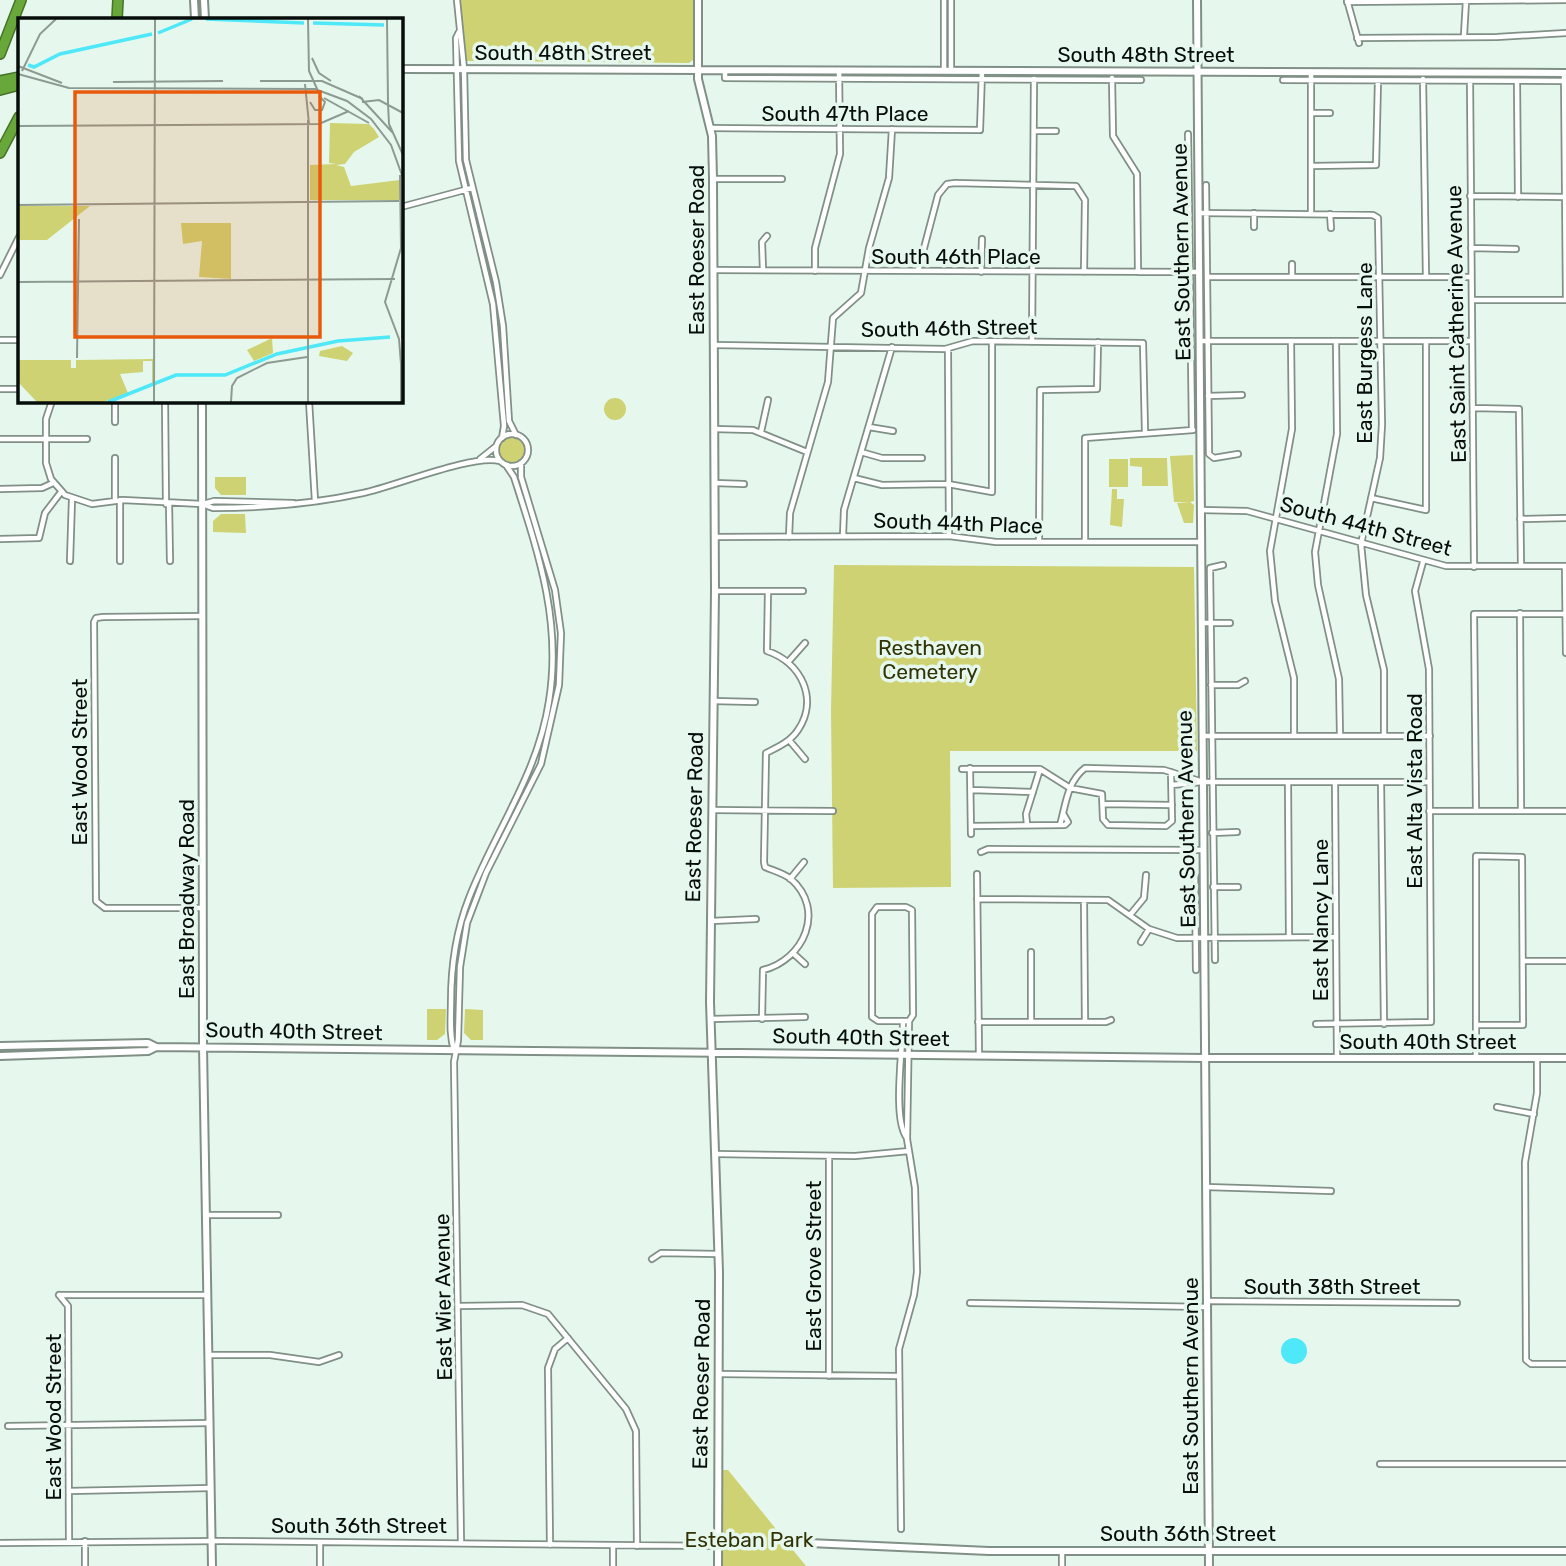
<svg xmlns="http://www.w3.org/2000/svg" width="1566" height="1566" font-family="Rubik,sans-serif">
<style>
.green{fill:#ced272}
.water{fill:#4ee8f8}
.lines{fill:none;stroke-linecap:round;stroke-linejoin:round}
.street-casing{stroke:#809086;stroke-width:8}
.secondary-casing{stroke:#809086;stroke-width:10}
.highway-casing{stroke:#46722a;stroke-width:12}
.street{stroke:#fff;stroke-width:4.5}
.secondary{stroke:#fff;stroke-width:6}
.highway{stroke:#68a83b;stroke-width:9}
.labels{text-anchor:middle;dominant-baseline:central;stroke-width:7;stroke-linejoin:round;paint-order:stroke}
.street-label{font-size:21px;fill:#070d0a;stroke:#e6f8ed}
.park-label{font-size:21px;fill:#313305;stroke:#e6f8ed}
.inset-river{fill:none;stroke:#4ee8f8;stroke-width:3.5}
.inset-road{fill:none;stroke:#8d9a92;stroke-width:2}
.view{fill:#e8590c;fill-opacity:0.15;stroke:#e8590c;stroke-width:3.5}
.inset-edge{fill:none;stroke:#070d0a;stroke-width:3.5}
</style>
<rect width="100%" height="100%" fill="#e6f8ed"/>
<path class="green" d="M459,0H693V60L689,63L467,61Z
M604 409a11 11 0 1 1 22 0a11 11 0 1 1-22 0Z
M499 450a13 13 0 1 1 26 0a13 13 0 1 1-26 0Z
M1193,455L1194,501L1190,502L1194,505L1193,523H1184L1177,503L1190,502H1174L1170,456Z
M1130,458H1167L1168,486H1142V467L1130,466Z
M1109,459H1128V487H1109Z
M215,477H246V495H221L215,488Z
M1112,489H1117V499H1124L1122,527L1110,525Z
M221,514H245L246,533L213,532V521Z
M834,565L1194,567L1197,751H950L951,887L833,888L831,710Z
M427,1009H446L445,1034L437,1040H427Z
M465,1009L483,1010V1040H471L464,1033Z
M722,1470H728L806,1566H723Z"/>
<path class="water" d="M1281 1351a13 13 0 1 1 26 0a13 13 0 1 1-26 0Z"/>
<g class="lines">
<defs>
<path id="street" d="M457,0L464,69L466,160L496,282L503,326L509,421L516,435
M1347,0L1359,43
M1347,2L1566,0
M459,32L456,38L459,161L493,304L504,426L502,438
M1464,35L1466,1
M1357,38L1497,37L1566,33
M725,70V78L1141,80
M944,71V0
M951,71V0
M1311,72V214
M1564,73L1566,297
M1112,78L1113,136L1137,174L1138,272
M1423,79L1426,277
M1283,80L1564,81
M1470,81L1474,567
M1517,81L1518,197
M1311,113H1330
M710,128L980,130L982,71
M1034,131H1056
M1188,134L1192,430
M1311,166L1376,165L1378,81
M713,179H782
M1206,185L1209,454L1214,458L1238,454
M1470,196L1566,197
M401,207L472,188
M1199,213L1373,215L1378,218L1382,424L1380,458L1361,544L1366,595L1384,670V736
M1254,213V227
M1330,214L1331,228
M1471,248L1516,249
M714,270L1199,272
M763,270L762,242L767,236
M815,271V248L840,154L839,70
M918,271L938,195L947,184L955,183L1076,186L1085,200L1084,272
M981,272L982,239
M0,275L19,237
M1208,277H1471
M1292,277V264
M1472,300H1566
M0,340H19
M1199,341H1472
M1291,341L1292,429L1270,551L1275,601L1294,678V736
M1336,341L1337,434L1315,552L1318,585L1339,679L1340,736
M1032,342L1034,79
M714,345L945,349L973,341L1143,343L1145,432
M948,349L949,536
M0,389H19
M1208,396L1242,395
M52,401L46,419V463L51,479L65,495L92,504L123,500L202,504L213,508C264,508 313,504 363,493C396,486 472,454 500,461
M115,401V422
M165,401L166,504
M309,401L315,501
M1473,408L1519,409L1521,566
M869,427L893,431
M714,429L753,430L807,452
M761,432L768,400
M496 450a16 16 0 1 1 32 0a16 16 0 1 1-32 0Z
M0,439H87
M861,452L882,458H922
M115,458V501
M480,459L495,447
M854,478L882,485L948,484L992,492V342
M715,483L744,484
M0,489L42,488L53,483
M1371,498L1426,510V341
M120,500V561
M169,504L170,561
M203,504L214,501L293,503
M1201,510L1247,511L1446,566H1566
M1520,519L1566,518
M843,536L844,510L892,347
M715,537L949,536L996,542H1201
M789,537L790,513L828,382L833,318L861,293L869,248L889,178L892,129
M0,539L39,538L45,513L61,492
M1039,542L1040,390L1097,389L1098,342
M1085,542V438L1193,430
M70,561L72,499
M1565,566L1566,653
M715,591H803
M1520,613L1521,811
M1202,623H1230
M789,661L805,643
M1211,685H1238L1245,681
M713,701L755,702
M1203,736H1430
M789,740L805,759
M970,768L971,834
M962,769H1040L1070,788L1102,794L1103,819L1108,825L1166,826L1172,821L1171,772
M1288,782L1289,937
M1335,782L1337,1058
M1381,782L1384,1024
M1172,785L1202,782
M971,790L1033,792
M1103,804L1172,805
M713,810L833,811
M1429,811H1566
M1476,811L1474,614H1566
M1027,824L1026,814L1040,769
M1060,825C1066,804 1067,782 1085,768L1164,770L1203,782H1429
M971,826L1065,825L1068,822L1064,815
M1212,833L1237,832
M981,852L988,849L1204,850
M977,874L979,1056
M1195,876L1196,970
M790,879L804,862
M1213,887H1238
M977,899L1108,900L1149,929L1177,938L1336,937
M1084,900L1085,1022
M877,907H906L912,910L913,1015L909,1021H878L872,1017V914Z
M202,908H105L96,901L94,622L96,618L103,617L203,616
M1130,915L1144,898L1146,875
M711,921L756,919
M1141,942L1149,929
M1031,952V1022
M794,954L805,964
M1215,960L1210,568L1223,565
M1523,961H1566
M711,1019L805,1017
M762,1019L763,970C804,960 826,910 791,879C783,873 774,871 765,867L764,862L766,753C778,747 790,742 798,730C819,699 801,662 767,651L768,591
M903,1021C903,1047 892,1120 907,1138
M978,1022H1106L1111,1020
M1316,1024L1431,1022L1429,669L1415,591L1423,562
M454,1050C449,1034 451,1018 451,1002C451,967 456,931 469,898C495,831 538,774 549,701C562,621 538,552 514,477L506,465
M1476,1058V856L1522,857L1523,1025H1477
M1537,1058V1093L1525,1162L1526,1360L1531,1364H1566
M1497,1107L1534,1114
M716,1154L855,1156L909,1151
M829,1156V1376
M1206,1187L1331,1191
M206,1215H278
M652,1259L661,1253L718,1254
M59,1295L68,1306L69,1542
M59,1295H207
M1207,1301L1457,1303
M970,1303L1207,1307
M459,1306L522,1305L548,1314L626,1409L636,1431L637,1546
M209,1355H270L319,1362L339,1355
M719,1374L898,1376
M8,1426L210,1423
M1380,1464H1566
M69,1491L211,1488
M901,1529L899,1349L914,1295L917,1272L915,1188L907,1139L909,1021
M85,1541V1566
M320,1542V1566
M0,1543L221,1541L718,1546
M461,1543L454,1062L458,1040L460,967L467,923L486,873L541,764L559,685L561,633L555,590L521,477V463
M550,1545L548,1368L555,1349L568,1338
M613,1545V1566
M1062,1551V1566"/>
<path id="secondary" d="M194,0L195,19
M204,0L205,19
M698,0V79L712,136L713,179L715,591L710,1002L719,1272L718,1566
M1197,0L1209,1566
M401,69L1566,73
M202,401L203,1047L212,1566
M0,1046L148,1043L156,1047L1206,1058H1566
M0,1056L148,1051L156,1047
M809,1543L989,1551H1566"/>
<path id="highway" d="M117,19L118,0
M0,54L21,0
M0,81L19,77
M0,90L19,85
M0,153L19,117"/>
</defs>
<use href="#street" class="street-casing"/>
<use href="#secondary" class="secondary-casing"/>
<use href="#highway" class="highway-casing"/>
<use href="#street" class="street"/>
<use href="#secondary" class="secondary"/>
<use href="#highway" class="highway"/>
</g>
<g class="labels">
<g class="street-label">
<text x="563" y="52">South 48th Street</text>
<text x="1146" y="54">South 48th Street</text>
<text x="845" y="113">South 47th Place</text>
<text transform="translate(696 250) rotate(-90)">East Roeser Road</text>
<text transform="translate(1181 252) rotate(-91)">East Southern Avenue</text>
<text x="956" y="256">South 46th Place</text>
<text transform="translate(1456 324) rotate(-91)">East Saint Catherine Avenue</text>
<text transform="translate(949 328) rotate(-1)">South 46th Street</text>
<text transform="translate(1364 353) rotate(-90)">East Burgess Lane</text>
<text transform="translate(958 523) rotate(2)">South 44th Place</text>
<text transform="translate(1366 526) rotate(15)">South 44th Street</text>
<text transform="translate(79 762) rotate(-90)">East Wood Street</text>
<text transform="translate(1414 791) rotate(-90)">East Alta Vista Road</text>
<text transform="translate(694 817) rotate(-89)">East Roeser Road</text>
<text transform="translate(1186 819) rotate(-91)">East Southern Avenue</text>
<text transform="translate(186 899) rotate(-90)">East Broadway Road</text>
<text transform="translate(1320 920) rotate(-90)">East Nancy Lane</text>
<text transform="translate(294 1031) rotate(1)">South 40th Street</text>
<text transform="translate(861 1037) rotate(1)">South 40th Street</text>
<text x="1428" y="1041">South 40th Street</text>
<text transform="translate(813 1266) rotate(-90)">East Grove Street</text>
<text x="1332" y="1286">South 38th Street</text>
<text transform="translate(443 1297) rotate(-91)">East Wier Avenue</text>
<text transform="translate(701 1384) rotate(-89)">East Roeser Road</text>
<text transform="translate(1190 1386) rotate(-90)">East Southern Avenue</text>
<text transform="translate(53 1417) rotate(-90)">East Wood Street</text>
<text x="359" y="1525">South 36th Street</text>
<text x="1188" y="1533">South 36th Street</text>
</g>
<g class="park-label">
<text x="930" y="647">Resthaven<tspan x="930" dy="24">Cemetery</tspan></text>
<text x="749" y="1539">Esteban Park</text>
</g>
</g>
<g transform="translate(18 18)">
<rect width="385" height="385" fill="#e6f8ed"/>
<path d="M312,105L351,106L356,111L361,119L336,134L327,146L318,147L326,149L333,168L382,162L383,182H292V147L318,146L311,145ZM0,188H72L29,222H0ZM163,205H213V261L181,259L184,223L165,226ZM254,320L255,335L236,343L229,332ZM324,328L335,335L329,343L301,338L302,333ZM135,341V365L86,384H19L0,364V342H53V350H58V342ZM125,343H134V365L110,375L102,356L125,354Z" fill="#ced272" fill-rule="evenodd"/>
<path class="inset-river" d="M188,1L286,5M295,5L366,7M140,15L174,1M10,47L16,49L42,36L134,16M90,384L158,357H207L259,336L320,323L372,319"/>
<path class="inset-road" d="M290,1L291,53L300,73M369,1L370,86M294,40L301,55L313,63M0,48L44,65M4,53L22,16L38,1M0,56L51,70L297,71L329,83L353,101L373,127L385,160M242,63H304L345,81M95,64L205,63M287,66L291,106M341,78L375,115M306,80L351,105M292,84L297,92H304L307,84L301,78M344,84L361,82L385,95M370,86L371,106L385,137M0,108L301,106L331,93M382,157L383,230L367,284L381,321L383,346M0,187L381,183M0,264L377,261M384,321L385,246M59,340L61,201M136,384L137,1M213,384L214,368L219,360L249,345L289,339M290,384V102M383,384V342"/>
<path class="view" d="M57,74H302V319H57Z"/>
<rect width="385" height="385" class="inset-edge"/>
</g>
</svg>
